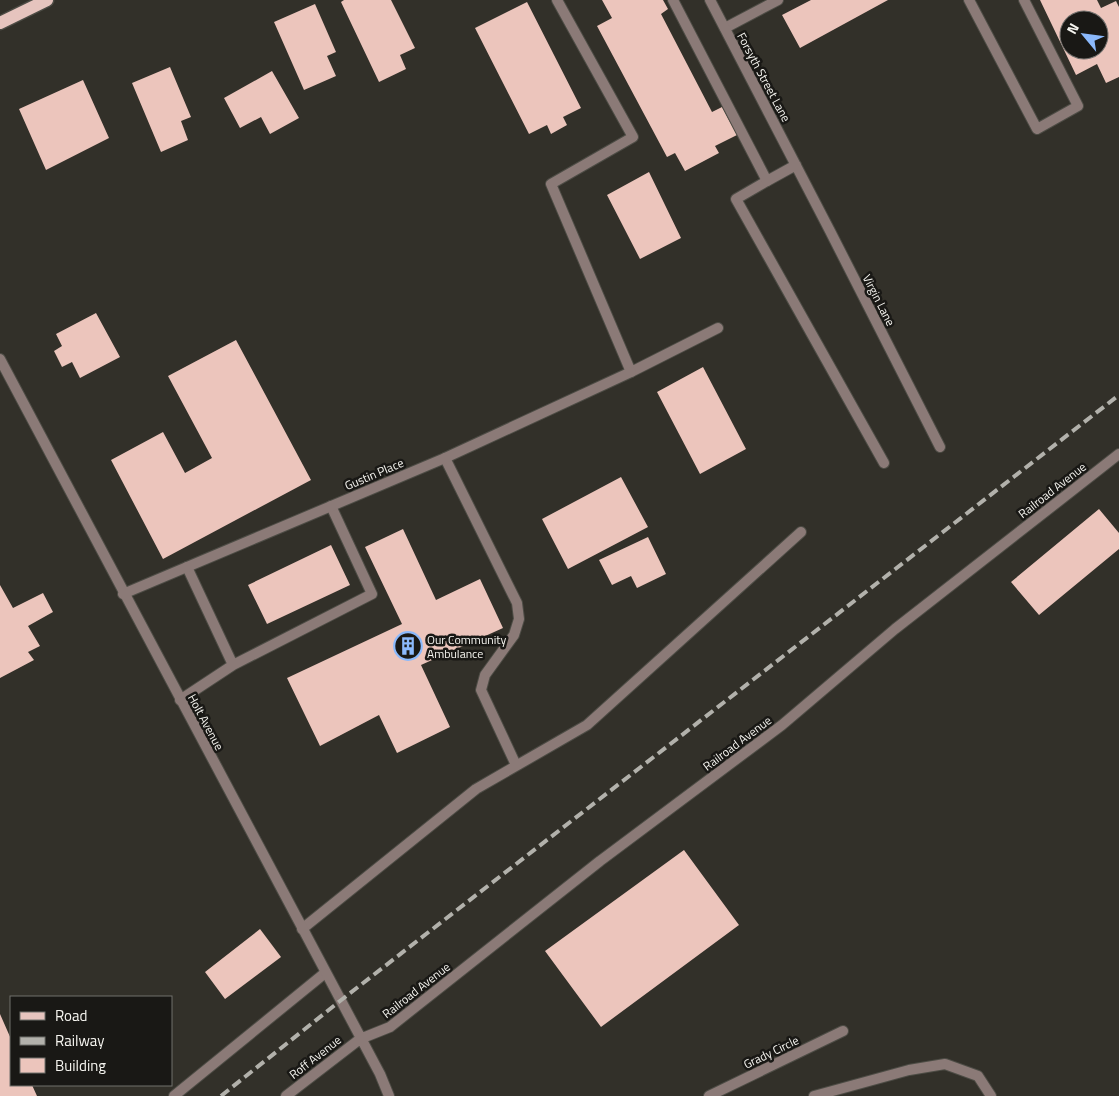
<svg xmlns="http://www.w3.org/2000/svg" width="1119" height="1096" font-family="'Titillium Web',sans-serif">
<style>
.building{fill:#ecc5bc;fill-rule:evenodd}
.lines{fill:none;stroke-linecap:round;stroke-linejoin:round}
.lane-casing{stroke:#4d4c45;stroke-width:12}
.street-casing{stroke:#4d4c45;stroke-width:12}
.primary-casing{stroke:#4d4c45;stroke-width:15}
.lane{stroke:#8b7a77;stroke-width:10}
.street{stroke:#8b7a77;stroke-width:10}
.primary{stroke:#e6c4be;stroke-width:12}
.rail{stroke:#b2b1ab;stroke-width:4;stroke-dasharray:10 5;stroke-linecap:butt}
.labels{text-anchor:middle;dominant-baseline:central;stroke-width:5;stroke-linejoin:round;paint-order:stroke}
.street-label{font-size:12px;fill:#f6f5f0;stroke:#191815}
.poi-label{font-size:12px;fill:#f6f5f0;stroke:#191815;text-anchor:start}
</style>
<rect width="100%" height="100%" fill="#323029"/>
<path class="building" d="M344,0H391L415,48L400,55L406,69L379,82L341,2Z
M602,0H663L668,9L661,14L712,112L722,107L737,135L715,146L719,153L685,171L675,153L667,157L597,26L612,18Z
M811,0H888L800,48L782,15Z
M1040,0H1097L1101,8L1116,1L1119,7V77L1106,83L1097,64L1076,75ZM1069,20H1099V50H1069Z
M527,2L581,108L563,117L567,125L551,134L547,125L529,134L475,28Z
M315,4L336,52L327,56L336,76L304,90L274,22Z
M170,67L191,117L181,121L188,140L161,152L132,83Z
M272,71L299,118L270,134L261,117L240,128L224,98Z
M83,80L109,138L46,170L19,109Z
M649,172L681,238L640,259L607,195Z
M96,313L120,357L80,378L72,362L62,367L54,351L62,346L56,334Z
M236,340L311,480L163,559L111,460L163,432L185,473L212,458L168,376Z
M703,367L746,449L700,474L657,392Z
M621,477L648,527L568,569L542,519Z
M1099,509L1119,533V549L1039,615L1011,582Z
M403,529L436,600L480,579L503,628L421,665L450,727L397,753L379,715L320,746L287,678L402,624L365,547Z
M648,537L666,574L637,588L631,576L612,585L599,560Z
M331,545L350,585L267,624L248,585Z
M0,585L13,608L43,593L53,612L28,626L40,646L28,652L34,660L0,678Z
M684,850L739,925L601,1027L545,951Z
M260,929L281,957L225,999L205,972Z
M0,1014L11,1039V1085H32L37,1096H0Z"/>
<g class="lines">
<defs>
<path id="lane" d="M557,0L633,137L551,184L631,372L718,328
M969,0L1037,129L1078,106L1024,0
M725,28L778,0
M767,181L736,199L884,463
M445,458L517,603L519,619L514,635L485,675L481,690L516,765
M233,665L372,594L331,506
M180,700L233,665L187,567
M302,929L476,789L587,725L801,532
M174,1096L325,973
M814,1096L909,1070L945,1064L978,1076L991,1096"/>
<path id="street" d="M673,0L767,181L796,165
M710,0L830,231L940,447
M0,359L380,1074L389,1096
M123,594L445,458L631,372
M286,1096L360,1039L390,1027L600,861L782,725L895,629L1119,454
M709,1096L843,1031"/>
<path id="primary" d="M0,23L47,0"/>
</defs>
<use href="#lane" class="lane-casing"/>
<use href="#street" class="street-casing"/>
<use href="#primary" class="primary-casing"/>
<use href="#lane" class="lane"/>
<use href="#street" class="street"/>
<use href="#primary" class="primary"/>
<path class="rail" d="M221,1096L340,1001L1119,395"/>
</g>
<defs>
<symbol id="building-ring" viewBox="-11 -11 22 22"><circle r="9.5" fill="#191815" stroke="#8bb9fc" stroke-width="1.5"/><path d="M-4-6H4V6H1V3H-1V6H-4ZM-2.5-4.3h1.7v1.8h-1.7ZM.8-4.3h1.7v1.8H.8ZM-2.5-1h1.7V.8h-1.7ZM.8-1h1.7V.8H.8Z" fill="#8bb9fc"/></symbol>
</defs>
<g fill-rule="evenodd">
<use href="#building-ring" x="392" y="630" width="32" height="32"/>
</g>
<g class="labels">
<g class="street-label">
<text transform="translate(764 77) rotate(62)">Forsyth Street Lane</text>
<text transform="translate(879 300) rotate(63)">Virgin Lane</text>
<text transform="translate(374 474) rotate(-23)">Gustin Place</text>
<text transform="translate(1052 490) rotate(-38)">Railroad Avenue</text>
<text transform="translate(206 722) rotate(62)">Holt Avenue</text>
<text transform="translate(737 743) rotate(-37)">Railroad Avenue</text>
<text transform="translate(416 990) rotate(-38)">Railroad Avenue</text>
<text transform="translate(771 1052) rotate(-26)">Grady Circle</text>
<text transform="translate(315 1057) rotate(-38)">Roff Avenue</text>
</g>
<g class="poi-label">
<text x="427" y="639">Our Community<tspan x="427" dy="14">Ambulance</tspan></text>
</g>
</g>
<rect x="10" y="996" width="162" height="90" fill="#191815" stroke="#71706d"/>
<rect x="20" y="1012" width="25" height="8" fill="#e6c4be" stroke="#71706d"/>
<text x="55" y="1021" font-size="15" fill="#f6f5f0">Road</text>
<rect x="20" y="1037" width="25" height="8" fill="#b2b1ab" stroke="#71706d"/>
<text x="55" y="1046" font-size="15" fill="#f6f5f0">Railway</text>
<rect x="20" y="1058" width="25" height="15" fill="#ecc5bc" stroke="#71706d"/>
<text x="55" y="1071" font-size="15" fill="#f6f5f0">Building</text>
<g transform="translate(1084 35) rotate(299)"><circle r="24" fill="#191815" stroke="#71706d"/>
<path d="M0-4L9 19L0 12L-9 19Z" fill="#8bb9fc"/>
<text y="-8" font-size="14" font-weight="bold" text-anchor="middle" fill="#f6f5f0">N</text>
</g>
</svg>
